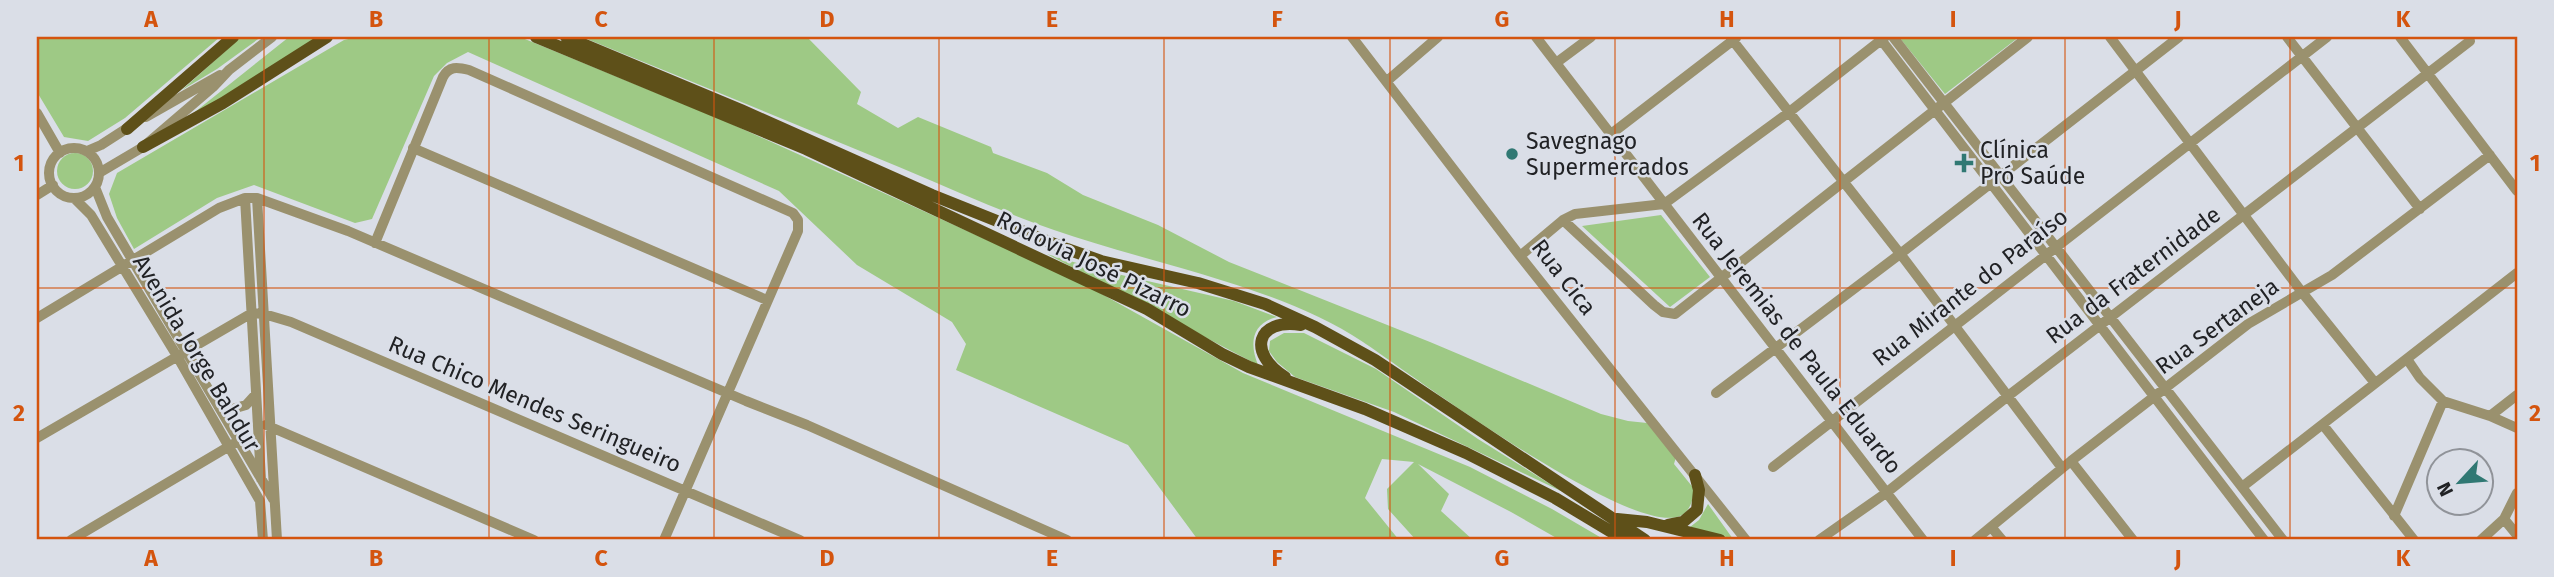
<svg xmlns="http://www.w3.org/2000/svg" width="2554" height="577" font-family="'Fira Sans',sans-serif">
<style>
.green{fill:#9ec985}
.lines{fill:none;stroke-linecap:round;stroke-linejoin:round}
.minor{stroke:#9a916e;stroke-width:10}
.major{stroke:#5e5019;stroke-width:12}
.grid{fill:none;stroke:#d4540e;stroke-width:2;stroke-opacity:0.55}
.poi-dot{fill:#307873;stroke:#dadee7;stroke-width:2.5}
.labels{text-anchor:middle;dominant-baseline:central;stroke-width:5;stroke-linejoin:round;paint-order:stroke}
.poi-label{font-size:23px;fill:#212225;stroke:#dadee7;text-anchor:start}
.street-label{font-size:23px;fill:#212225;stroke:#dadee7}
.neatline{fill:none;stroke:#d4540e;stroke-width:2.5}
.grid-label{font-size:23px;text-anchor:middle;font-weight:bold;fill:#d4540e}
</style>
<rect width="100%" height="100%" fill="#dadee7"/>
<path class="green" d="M37,37H220L125,118L88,141L64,137L37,92Z
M241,37H261L217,69L182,90Z
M289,37H318L181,123Z
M357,37H520L725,121L1018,254L1091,288L1243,373L1470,467L1552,509L1605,540H1560L1511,512L1418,464L1449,494L1441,511L1473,540H1416L1388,509L1387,489L1414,462L1382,459L1365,498L1399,540H1198L1128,445L956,370L966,344L952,322L857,265L779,191L468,52L447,63L434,76L372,219L355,223L254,185L217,198L134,249L117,218L109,194L117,173L344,40Z
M582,37H807L861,92L857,104L898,128L918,117L991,147L993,153L1047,173L1083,195L1158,225L1229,262L1430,342L1601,414L1628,421L1647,423L1676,457L1674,464L1695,490C1692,500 1691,511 1680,516C1630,537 1412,375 1363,342C1277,285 1151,264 1054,230C1001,212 950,188 899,167C793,123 688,80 582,37Z
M1899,37H2019L1945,94Z
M57 171a18 18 0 1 1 36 0a18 18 0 1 1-36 0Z
M1661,215L1710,277L1670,307L1582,226Z
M1047,254L1100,270L1234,301L1277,317C1252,323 1249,343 1258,365Z
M1284,333H1304L1376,369L1478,439L1563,492L1394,412L1295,377L1277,362L1269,351L1270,341Z
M1708,504L1733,539L1690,527L1699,520Z"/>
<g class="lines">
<path class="minor" d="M1352,37L1520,256L1746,540
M1536,37L1923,540
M1730,37L1905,260L2062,468
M1879,37L2264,540
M1893,37L2283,540
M2110,37L2301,291L2375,383
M2287,37L2420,209
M2400,37L2517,191
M1556,63L1591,37
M1387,81L1438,37
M37,113L60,153
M146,117L220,75
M1611,134L1736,38
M413,148L767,300
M49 173a25 25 0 1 1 50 0a25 25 0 1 1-50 0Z
M87,151L101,145L132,125
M99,173L143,147L213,87L229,70L272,37
M95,187L107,217L273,499
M37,195L53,185
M74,198L91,215L177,356L260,501L263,540
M245,198L261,479
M257,198L277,540
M1563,220L1654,305L1663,312L1675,314L2028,37
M375,243L443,77C449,66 457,67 469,70L793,213L798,220V231L664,540
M1520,256L1563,220L1575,214L1664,204L1788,113L1885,37
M37,318L219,208L245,198H257L348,231L746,401L807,425L1067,540
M2407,359L2420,378L2443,401L2490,416L2517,428
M1716,393L1900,254L2179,37
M222,412L246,405L256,394
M2490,416L2517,395
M266,425L534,540
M2323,425L2414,540
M37,438L252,313L264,314L291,322L800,540
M2071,461L2133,540
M1773,467L2327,37
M2242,487L2517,273
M2394,516L2443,401
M2504,519L2517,535
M1992,528L2002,540
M71,540L233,444
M1819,540L1886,493L2008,396L2470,41
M1975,540L2071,461L2248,324L2332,275L2490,155
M2481,540L2504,519L2517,493"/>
<path class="major" d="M536,37L806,149L1147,309L1222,354L1249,367L1365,409L1466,453L1555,498L1625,540
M566,37L741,110L932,195L1067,249L1101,261L1198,283L1265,304L1315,327L1375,360L1645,540
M127,129L233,37
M143,147L223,103L327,37
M1285,377C1247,353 1256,318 1301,325
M1617,519L1647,522L1720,540
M1668,525L1683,522L1697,510L1699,490L1695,475"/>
</g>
<path class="grid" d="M264,37V540M489,37V540M714,37V540M939,37V540M1164,37V540M1390,37V540M1615,37V540M1840,37V540M2065,37V540M2290,37V540M37,288H2517"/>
<g class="poi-dot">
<circle cx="1512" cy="154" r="7"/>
<path d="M1960.5 152.5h7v7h7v7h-7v7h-7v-7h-7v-7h7z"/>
</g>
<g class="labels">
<g class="poi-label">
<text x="1526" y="141">Savegnago<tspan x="1526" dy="26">Supermercados</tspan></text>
<text x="1980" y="150">Clínica<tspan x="1980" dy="26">Pró Saúde</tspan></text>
</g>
<g class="street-label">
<text transform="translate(1094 264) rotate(26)">Rodovia José Pizarro</text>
<text transform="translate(2133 275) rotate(-37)">Rua da Fraternidade</text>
<text transform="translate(1564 277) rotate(52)">Rua Cica</text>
<text transform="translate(1970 287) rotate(-38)">Rua Mirante do Paraíso</text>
<text transform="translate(2217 326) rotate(-36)">Rua Sertaneja</text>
<text transform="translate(1797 343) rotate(52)">Rua Jeremias de Paula Eduardo</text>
<text transform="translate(197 353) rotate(59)">Avenida Jorge Bahdur</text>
<text transform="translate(535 404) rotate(23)">Rua Chico Mendes Seringueiro</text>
</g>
</g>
<rect width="2554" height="577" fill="none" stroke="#dadee7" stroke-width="77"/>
<g transform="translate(2460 482) rotate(244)"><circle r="33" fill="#dadee7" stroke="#909399" stroke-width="2"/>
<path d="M0-5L12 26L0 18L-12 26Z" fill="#307873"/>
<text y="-10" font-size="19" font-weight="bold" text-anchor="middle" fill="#212225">N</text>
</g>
<rect x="38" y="38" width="2478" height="500" class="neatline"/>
<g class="grid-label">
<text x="151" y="27">A</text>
<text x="376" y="27">B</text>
<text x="601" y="27">C</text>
<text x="827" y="27">D</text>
<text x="1052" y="27">E</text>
<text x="1277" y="27">F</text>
<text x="1502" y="27">G</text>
<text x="1727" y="27">H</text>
<text x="1953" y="27">I</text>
<text x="2178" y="27">J</text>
<text x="2403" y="27">K</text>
<text x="19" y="171">1</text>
<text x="2535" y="171">1</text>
<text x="19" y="421">2</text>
<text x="2535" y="421">2</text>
<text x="151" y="566">A</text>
<text x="376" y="566">B</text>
<text x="601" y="566">C</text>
<text x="827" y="566">D</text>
<text x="1052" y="566">E</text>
<text x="1277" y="566">F</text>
<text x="1502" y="566">G</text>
<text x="1727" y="566">H</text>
<text x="1953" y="566">I</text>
<text x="2178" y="566">J</text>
<text x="2403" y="566">K</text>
</g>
</svg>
